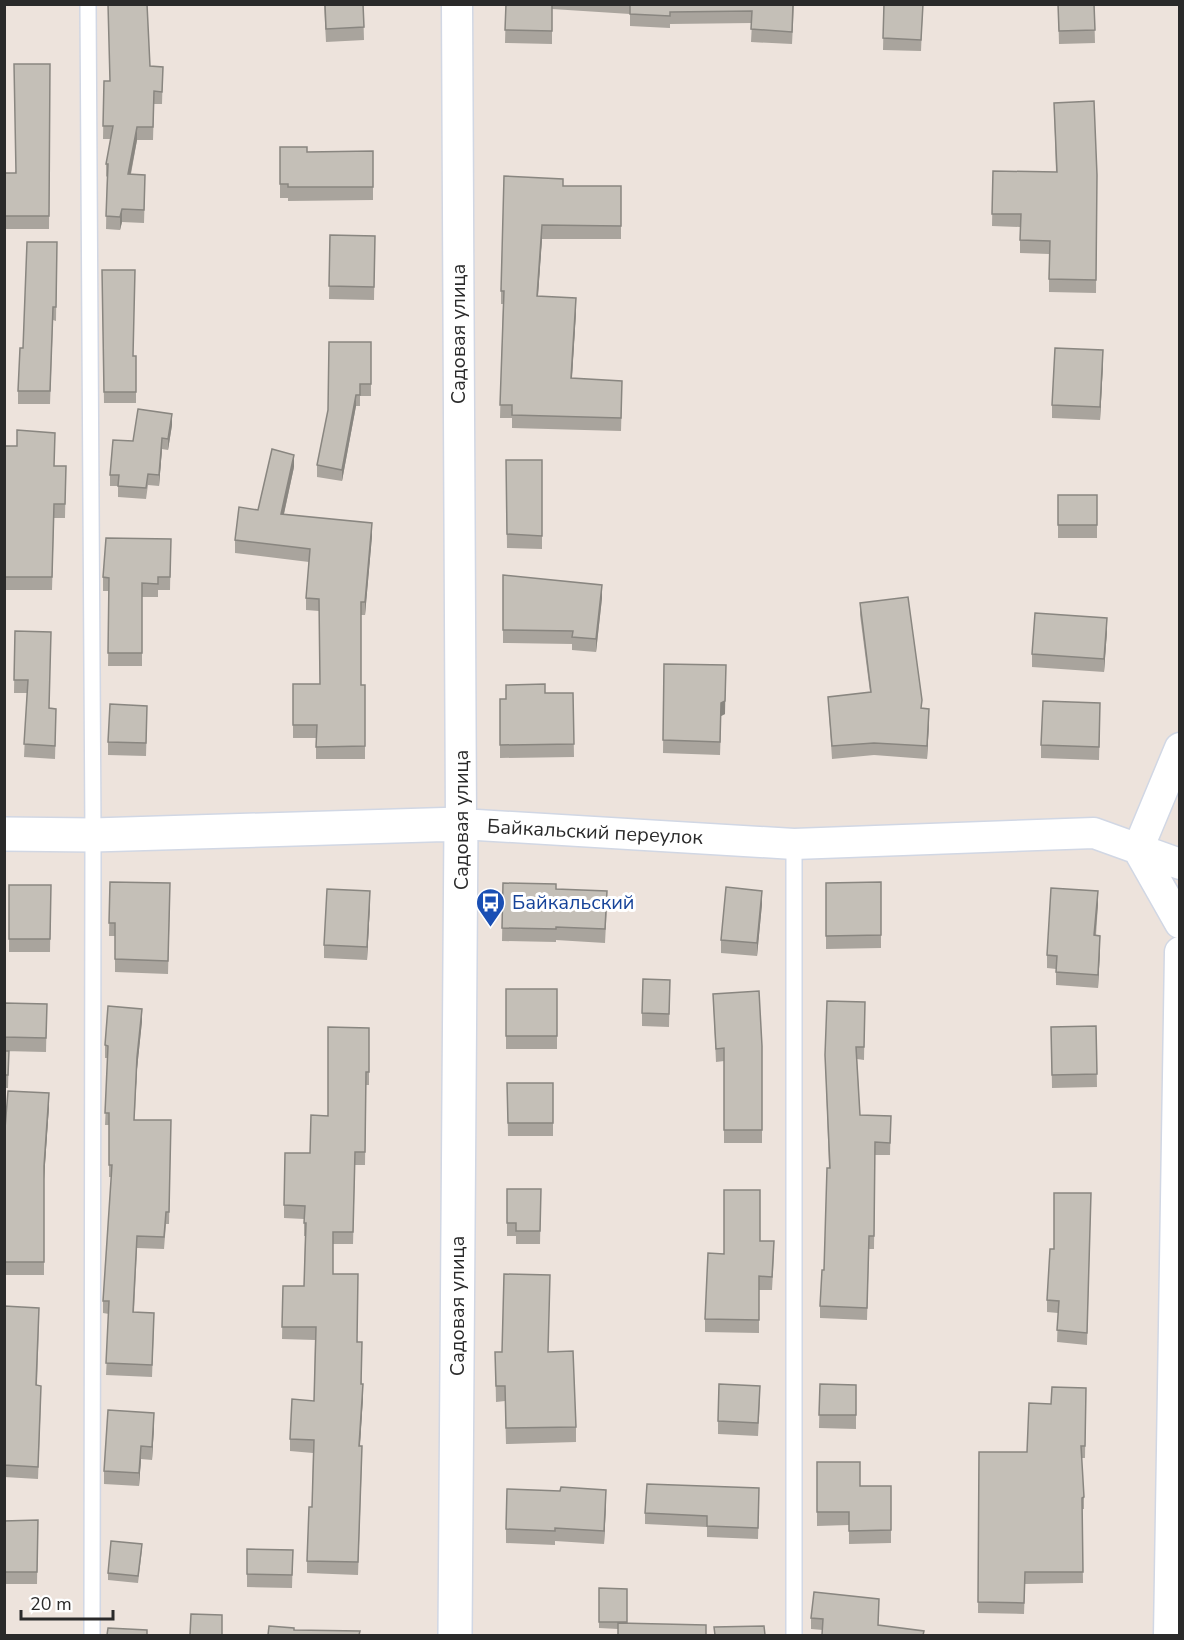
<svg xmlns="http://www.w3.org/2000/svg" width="1184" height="1640" font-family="'Nunito Sans',sans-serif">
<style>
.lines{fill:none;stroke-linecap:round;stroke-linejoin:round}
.service-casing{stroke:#d1d7e4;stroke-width:18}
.minor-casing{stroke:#d1d7e4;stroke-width:33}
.secondary-casing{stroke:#d1d7e4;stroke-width:36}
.service{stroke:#fff;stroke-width:15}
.minor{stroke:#fff;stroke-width:30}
.secondary{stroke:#fff;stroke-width:33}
.wall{fill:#a9a49d}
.shaded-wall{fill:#898680}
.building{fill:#c4bfb7;stroke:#898680;stroke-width:1.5}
.labels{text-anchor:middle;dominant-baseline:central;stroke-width:6;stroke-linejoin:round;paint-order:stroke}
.street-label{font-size:20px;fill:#2a2a2a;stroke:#fff}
.transit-label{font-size:20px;fill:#164399;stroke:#fff;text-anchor:start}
</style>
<rect width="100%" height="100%" fill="#ede3dc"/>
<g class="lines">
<defs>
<path id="service" d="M88,4L93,835L92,1636
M794,1636V844"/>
<path id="minor" d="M457,4L461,824L794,844L1094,833L1180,864
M1180,748L1138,849L1180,923
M1169,1636L1180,952"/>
<path id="secondary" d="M4,834L93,835L461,824L455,1636"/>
</defs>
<use href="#service" class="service-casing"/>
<use href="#minor" class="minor-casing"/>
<use href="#secondary" class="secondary-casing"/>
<use href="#service" class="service"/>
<use href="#minor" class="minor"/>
<use href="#secondary" class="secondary"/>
</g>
<path class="wall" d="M324,4H363L364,40L326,42Z
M506,4H794L792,44L751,42L752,23L670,24V28L630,26V14L552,9V44L505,43Z
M884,4H923L921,51L883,50Z
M1058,4H1094L1095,43L1059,44Z
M50,64L49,229H4V173H15Z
M150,66L163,67L162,104H154L153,140H137L131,174L145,187L144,223L122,222L120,230L106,229L107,177L106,176V164L111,139H103L104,81H110Z
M1054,103L1097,175L1096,293L1049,292V254L1020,253V227L992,226L993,171L1056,172Z
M280,147L307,152L373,151V200L288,201V198H280Z
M563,186H621V239H542L538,296L576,312L572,378L622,394L621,431L512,428V418H500L503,304H501V291Z
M330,235L375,236L374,300L329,299Z
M57,242L56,321L53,320L50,404H18V391L23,348Z
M102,270L133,356H136V403H104Z
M371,342V396H360V406H356L342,481L317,477V465Z
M1103,363L1100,420L1052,418V405Z
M172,425L168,450L162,449L159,486L148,485L146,499L118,497V486H110V475L133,441Z
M4,446L54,466H66L65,518H54L52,590H4Z
M506,460L542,536V549L507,548Z
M294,467L284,514L372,536L365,615H361V685H365V759H316V738H293V684H320L319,611L306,610V598L309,562L235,553V540L258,510Z
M1058,495H1097V538H1058Z
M171,539L170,590H158V597H142V666H108L109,591H103V577Z
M503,575L602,598L596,652L572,650V644L503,643Z
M860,603L929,721L927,759L874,755L832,759L828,697L870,692L860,615Z
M15,631L56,722L55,759L24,757L27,693H14Z
M1107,631L1104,672L1032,667V654Z
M664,664L725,714L721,716L720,755L663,753Z
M545,693H573L574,757L500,758V699H506Z
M1100,716L1099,760L1041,758V745Z
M147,719L146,756L108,755V742Z
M110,882L170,897L168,974L115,972V936H109Z
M881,882V948L826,949V883Z
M503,883L556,889L607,904L605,943L556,940V942L502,941Z
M9,885H51L50,952H9Z
M370,904L367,960L324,958V945Z
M762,904L757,956L721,953V940Z
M1098,904L1096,936L1100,949L1098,988L1056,985V969L1047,968V955Z
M670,980L669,1027L642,1026V1013Z
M506,989H557V1049H506Z
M713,994L762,1046V1143H724V1061L716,1062Z
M865,1002L864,1060L857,1059L860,1115L891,1116L890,1155H875L874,1249H869L867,1320L820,1318V1306L824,1270L829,1168L825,1055Z
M4,1003L47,1004L46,1052L4,1051Z
M142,1021L137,1069L134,1120H171L169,1224H166L164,1249L137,1248L134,1312L154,1325L152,1377L106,1375L109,1314L103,1313V1301L112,1177H109V1125H105L108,1058H105V1045Z
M1096,1026L1097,1087L1052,1088L1051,1027Z
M369,1028V1085H366L365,1165H355L353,1244H333V1274L358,1342L363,1397L360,1446L362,1459L358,1575L307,1573V1561L312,1507L313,1453L290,1451V1439L314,1401L315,1340L282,1339L283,1286H304L305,1236H304V1219L284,1218V1205L310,1153Z
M4,1051H9L8,1088H4Z
M507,1083H553V1136H508Z
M49,1106L44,1179V1275H4V1141Z
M507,1189H541L540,1244H516V1236H507Z
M1091,1193L1087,1345L1057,1342L1058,1313L1047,1312V1300L1054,1249Z
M760,1241L774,1254L772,1290H759V1333L705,1332V1319L724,1254Z
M4,1306L39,1320L37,1385L41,1398L38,1479L4,1477Z
M495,1352H548L576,1427V1442L506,1444L505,1401L496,1402Z
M820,1384L856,1385V1429L819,1428Z
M1086,1388L1085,1458H1081L1084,1497V1509H1082L1083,1583L1025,1584L1024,1614L978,1613L979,1452H1027L1051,1404Z
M760,1399L758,1436L718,1434V1421Z
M154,1426L152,1460L141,1459L139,1486L104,1484V1471Z
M817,1462L860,1486H891V1543L849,1544V1525L817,1526Z
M759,1499L758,1539L707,1537V1527L645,1524V1513Z
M606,1503L604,1544L555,1541V1545L506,1543V1529Z
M38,1520L37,1584H4V1521Z
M247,1549L293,1550L292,1588L247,1587Z
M142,1550L138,1583L108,1580V1573Z
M599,1588L627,1589V1623L618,1629L599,1628Z
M879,1610L878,1625L823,1630L811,1629V1618Z"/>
<path class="shaded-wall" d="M137,127V140L128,187V174Z
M122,209V222L120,230V217Z
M542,225V239L537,309V296Z
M576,298V312L571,392V378Z
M1103,350V363L1100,420V407Z
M356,395V406L342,481V470Z
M172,414V425L168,450V439Z
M162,438V449L159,486V475Z
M294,455V467L281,527V514Z
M372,523V536L365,615V602Z
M602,585V598L596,652V639Z
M1107,618V631L1104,672V659Z
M726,665L725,714L721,716L720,755L721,703Z
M929,709V721L927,759V746Z
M370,891V904L367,960V947Z
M762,891V904L757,956V943Z
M1098,891V904L1094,949V935Z
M1100,936V949L1098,988V975Z
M142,1009V1021L137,1069L134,1132L137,1057Z
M49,1093V1106L44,1179V1166Z
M363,1384V1397L359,1459V1446Z
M154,1413V1426L152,1460V1447Z
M141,1446V1459L139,1486V1473Z
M606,1490V1503L604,1544V1531Z"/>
<path class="building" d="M108,4H147L150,66L163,67L162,92L154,91L153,127H137L128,174L145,175L144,210L122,209L120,217L106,216L108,164H106L113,126H103L104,81H110Z
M325,4H363L364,27L326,29Z
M506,4H552V31L505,30Z
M630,4H793L792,32L751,29L752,11L670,12V16L630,14Z
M884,4H923L921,40L883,38Z
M1058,4H1094L1095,30L1059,31Z
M14,64H50L49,216H4V173H16Z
M1094,101L1097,175L1096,280L1049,279L1050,241L1020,240L1021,214H992L993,171L1057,172L1054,103Z
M280,147H307V152L373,151V187H288V184H280Z
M504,176L563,179V186H621V226L542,225L537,296L576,298L571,378L622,381L621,418L512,415V405H500L504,291H501Z
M330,235L375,236L374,287L329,286Z
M27,242H57L56,307H53L50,391H18L20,348H23Z
M102,270H135L133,356H136V392H104Z
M329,342H371V384H360V395H356L342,470L317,465L328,410Z
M1055,348L1103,350L1100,407L1052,405Z
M138,409L172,414L168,439L162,438L159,475L148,474L146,488L118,486L119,475H110L113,440L133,441Z
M17,430L55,433L54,466H66L65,504H54L52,577H4V446H17Z
M272,449L294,455L281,514L372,523L365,602H361V685H365V746L316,747L317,725H293V684H320L319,599L306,598L310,549L235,540L239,507L258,510Z
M506,460H542V536L507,534Z
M1058,495H1097V525H1058Z
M106,538L171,539L170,577H158V584L142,583V653H108L109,578L103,577Z
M503,575L602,585L596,639L572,637L573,631L503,630Z
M908,597L922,700L921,708L929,709L927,746L874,743L832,746L828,697L871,692L860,603Z
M1035,613L1107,618L1104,659L1032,654Z
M15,631L51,632L49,708L56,709L55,746L24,744L28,680H14Z
M664,664L726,665L725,701L721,703L720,742L663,740Z
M545,684V693H573L574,744L500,745V699H506V685Z
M1043,701L1100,703L1099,747L1041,745Z
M110,704L147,706L146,743L108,742Z
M110,882L170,883L168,961L115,959V923H109Z
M881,882V935L826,936V883Z
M503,883L556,884V889L607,891L605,929L556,927V929L502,928Z
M9,885H51L50,939H9Z
M726,887L762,891L757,943L721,940Z
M1051,888L1098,891L1094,935L1100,936L1098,975L1056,972L1057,956L1047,955Z
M327,889L370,891L367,947L324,945Z
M643,979L670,980L669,1014L642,1013Z
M506,989H557V1036H506Z
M759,991L762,1046V1130H724V1048L716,1049L713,994Z
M827,1001L865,1002L864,1047H856L860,1115L891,1116L890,1143L875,1142L874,1236H869L867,1308L820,1306L822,1270H824L827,1168H830L825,1055Z
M4,1003L47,1004L46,1038L4,1037Z
M108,1006L142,1009L137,1057L134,1120H171L169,1212H166L164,1237L137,1236L133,1312L154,1313L152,1365L106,1363L109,1301H103L112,1165H109V1113H105L108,1046L105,1045Z
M1096,1026L1097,1074L1052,1075L1051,1027Z
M328,1027L369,1028V1072H366L365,1152H355L353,1232H333V1274H358L357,1342H362L361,1384H363L359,1446H362L358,1562L307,1561L309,1507H312L314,1440L290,1439L292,1399L314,1401L316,1327H282L283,1286H304L306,1223H304L305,1206L284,1205L285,1153H310L311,1115L328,1116Z
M4,1051H9L8,1075H4Z
M507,1083H553V1123H508Z
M8,1091L49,1093L44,1166V1262H4V1141Z
M507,1189H541L540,1231H516V1223H507Z
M724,1190H760V1241H774L772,1277L759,1276V1320L705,1319L708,1253L724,1254Z
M1054,1193H1091L1087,1333L1057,1330L1059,1301L1047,1300L1050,1249H1054Z
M504,1274L550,1275L548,1352L573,1351L576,1427L506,1428L505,1386H496L495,1352H502Z
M4,1306L39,1308L36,1385L41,1386L38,1467L4,1465Z
M719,1384L760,1386L758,1423L718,1421Z
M820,1384L856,1385V1415H819Z
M1052,1387L1086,1388L1085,1446H1081L1084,1497L1082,1498L1083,1572H1025L1024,1603L978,1602L979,1452H1027L1029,1403L1051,1404Z
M108,1410L154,1413L152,1447L141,1446L139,1473L104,1471Z
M817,1462H860V1486H891V1530L849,1531V1512H817Z
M647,1484L759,1488L758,1528L707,1526V1516L645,1513Z
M561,1487L606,1490L604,1531L555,1528V1531L506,1529L507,1489L560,1491Z
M38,1520L37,1572H4V1521Z
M111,1541L142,1544L138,1576L108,1573Z
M247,1549L293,1550L292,1575L247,1574Z
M599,1588L627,1589V1622H599Z
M814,1592L879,1599L878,1625L924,1631L923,1635H934H822L823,1619L811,1618Z
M191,1614L222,1615V1635H190Z
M618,1623L706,1625V1635H618Z
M269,1626L294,1628V1630L360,1631L359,1635H268Z
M764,1626L765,1635H715L714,1627Z
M108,1628L147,1630V1635H107Z"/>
<defs>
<symbol id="bus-pin" viewBox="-11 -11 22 30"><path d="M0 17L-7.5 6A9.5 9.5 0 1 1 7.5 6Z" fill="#1a4fb4" stroke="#fff"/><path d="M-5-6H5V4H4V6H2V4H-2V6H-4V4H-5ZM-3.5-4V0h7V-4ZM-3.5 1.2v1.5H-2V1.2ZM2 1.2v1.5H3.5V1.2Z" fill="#fff"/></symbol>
</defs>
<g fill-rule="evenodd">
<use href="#bus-pin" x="474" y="886" width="33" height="45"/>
</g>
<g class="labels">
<g class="street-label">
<text transform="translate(458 334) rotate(-90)">Садовая улица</text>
<text transform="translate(461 820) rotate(-90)">Садовая улица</text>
<text transform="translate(595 832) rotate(3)">Байкальский переулок</text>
<text transform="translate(457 1306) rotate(-90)">Садовая улица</text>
</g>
<g class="transit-label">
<text x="512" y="902">Байкальский</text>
</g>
</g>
<rect width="1184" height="1640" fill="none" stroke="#2a2a2a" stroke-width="12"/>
<path d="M21 1610v9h92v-9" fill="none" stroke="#2a2a2a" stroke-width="3"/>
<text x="30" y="1610" font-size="18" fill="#2a2a2a" stroke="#ffffff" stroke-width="4.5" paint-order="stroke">20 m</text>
</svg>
